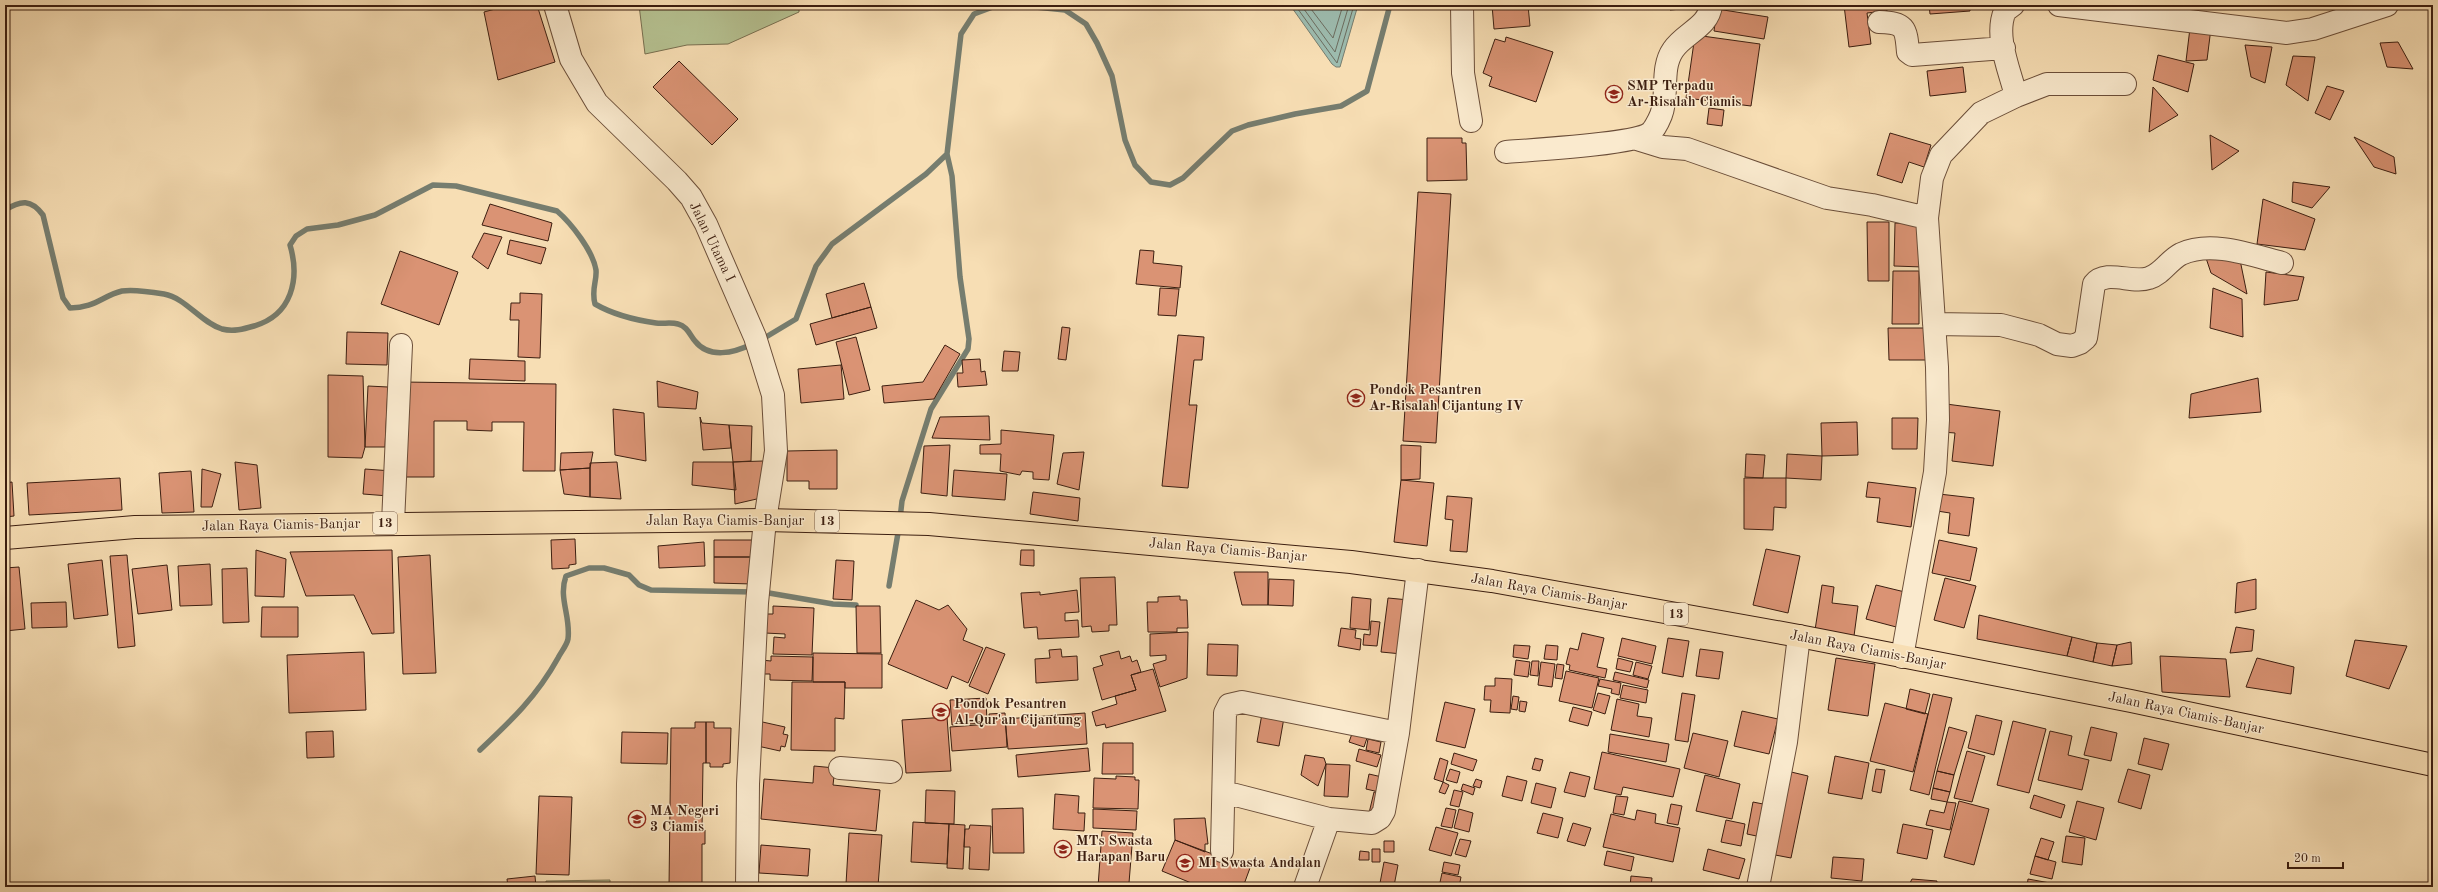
<svg xmlns="http://www.w3.org/2000/svg" width="2438" height="892" font-family="'Old Standard TT',serif">
<style>
.green{fill:#b6c292;stroke:#797051}
.water{fill:#9dbcaf;stroke:#767d6f}
.lines{fill:none;stroke-linecap:round;stroke-linejoin:round}
.shore{stroke:#6c6d60;stroke-width:1}
.stream{stroke:#767d6f;stroke-width:5.5}
.building{fill:#da9374;stroke:#3c1e10}
.minor-casing{stroke:#6b4e39;stroke-width:24}
.highway-casing{stroke:#3c1e10;stroke-width:24}
.minor{stroke:#faeace;stroke-width:22}
.highway{stroke:#f7deb4;stroke-width:22}
.labels{text-anchor:middle;dominant-baseline:central;stroke-width:3;stroke-linejoin:round;paint-order:stroke}
.shield{fill:#faeace;stroke:#755b49;stroke-width:1}
.shield-label{font-size:13px;font-weight:bold;fill:#3c1e10}
.poi-label{font-size:14px;font-weight:bold;fill:#3c1e10;stroke:#faeace;text-anchor:start}
.street-label{font-size:14px;fill:#3c1e10;stroke:#faeace}
</style>
<rect width="100%" height="100%" fill="#f7deb4"/>
<filter id="stains"><feTurbulence type="fractalNoise" baseFrequency=".005" numOctaves="4"/><feColorMatrix values="0 0 0 0 .2 0 0 0 0 .09 0 0 0 0 .02 0 0 0 .5 -.17"/></filter>
<radialGradient id="worn" r=".72"><stop offset=".6" stop-color="#630" stop-opacity="0"/><stop offset="1" stop-color="#630" stop-opacity=".3"/></radialGradient>
<path class="green" d="M639,5H799V12L728,44L687,45L645,54Z
M610,880V887H546V881Z"/>
<path class="water" d="M1290,5H1358L1340,67H1336L1332,64Z"/>
<g class="lines">
<path class="shore" d="M1295,5L1337,63L1354,5
M1301,5L1335,52L1349,5
M1308,5L1333,38L1343,5"/>
<path class="stream" d="M1015,5L1065,10L1086,24L1097,43L1112,76L1125,140L1135,165L1151,182L1170,185L1183,178L1232,131L1248,125L1295,114L1341,106L1367,91L1390,5
M5,210C21,200 31,199 43,215L63,298L70,308C95,308 102,296 122,291C134,289 152,292 164,294C186,298 200,322 222,329C233,332 244,329 254,326C292,315 300,279 290,245L296,236L307,229L338,225L375,215L433,185L456,186L557,211C571,223 593,251 596,270C597,282 591,289 595,304C614,315 635,320 656,323C663,324 671,322 678,324C687,326 690,335 695,341C709,359 734,353 752,344
M761,340L796,319L816,266L832,244L926,174L947,154L961,34L974,14L998,5
M900,519L902,501L931,409L968,349L969,339L960,277L952,176L947,154
M889,586L899,527
M763,592L833,604L856,605
M480,750C512,720 537,696 558,658C561,652 567,645 568,639C571,616 558,598 566,576L589,568H604L629,575L639,585L651,590L754,592"/>
</g>
<path class="building" d="M510,5H537L555,62L498,80L484,12Z
M1492,5H1528L1530,26L1494,29Z
M1670,5H1704L1705,7L1670,10Z
M1844,5H1886L1887,11L1867,13L1871,44L1849,47Z
M1929,5H1970V11L1930,14Z
M1717,9L1768,17L1764,39L1714,31Z
M2190,28H2211L2207,60L2186,61Z
M1695,35L1760,44L1751,106L1686,98Z
M1506,37L1553,52L1536,102L1489,86L1492,77L1483,73L1495,39L1505,42Z
M2398,42L2413,69L2387,67L2380,43Z
M2245,45L2272,47L2265,83L2251,77Z
M2158,55L2194,64L2188,92L2153,80Z
M2293,56L2315,57L2308,101L2286,85Z
M679,61L738,119L712,145L653,87Z
M1963,67L1966,92L1930,96L1927,71Z
M2327,86L2344,91L2330,120L2315,113Z
M2153,87L2178,115L2149,132Z
M1709,108L1724,110L1722,126L1707,124Z
M1890,133L1931,145L1924,167L1909,162L1902,183L1877,175Z
M2210,135L2239,151L2212,170Z
M2354,137L2394,157L2396,174L2374,167Z
M1427,138H1462V143H1466L1467,180L1427,181Z
M2293,182L2330,187L2312,208L2292,202Z
M1418,192L1451,194L1436,443L1403,441Z
M2263,199L2315,219L2305,250L2257,244Z
M490,204L552,223L548,241L482,225Z
M1867,222H1889V281H1868Z
M1895,223L1924,224L1923,267L1894,266Z
M484,233L502,237L488,269L472,257Z
M510,240L546,248L541,264L507,254Z
M2203,249L2239,255L2247,294L2211,273Z
M1140,250L1154,251L1153,263L1182,266L1180,288L1136,284Z
M400,251L458,272L439,325L381,304Z
M1893,271H1919V324H1892Z
M2266,272L2304,277L2298,300L2264,305Z
M864,283L871,307L832,318L826,294Z
M1160,288L1179,289L1176,316L1158,315Z
M2213,288L2242,299L2243,337L2210,328Z
M520,293L542,294L540,358L518,357L519,320H510L511,303H520Z
M871,307L877,328L816,345L810,324Z
M1062,327L1070,328L1066,360L1058,359Z
M1888,328H1926V360H1889Z
M347,332L388,333L387,365L346,364Z
M1178,335L1204,337L1202,360H1194L1189,405H1197L1188,488L1162,486Z
M856,337L870,390L849,395L836,342Z
M945,345L960,354L934,399L884,403L882,386L923,382Z
M1004,351L1020,352L1018,371H1002Z
M470,359L525,361V381L469,379Z
M980,359L981,372L985,371L987,385L958,387L957,373H963L962,360Z
M841,365L844,399L801,403L798,369Z
M328,375L363,376L365,447L362,458L328,457Z
M2258,378L2261,412L2189,418L2191,394Z
M657,381L698,392L696,409L658,407Z
M402,382L556,384L555,471H523L524,422H492V431L467,430V421H434V477H401Z
M368,386L388,387L385,447H365Z
M1946,404L2000,411L1993,466L1952,461L1955,433L1942,432Z
M613,409L644,413L646,461L615,455Z
M989,416L990,440L932,438L940,417Z
M700,417L702,423L729,425L731,448L703,450Z
M1892,418H1918L1917,449H1892Z
M1857,422L1858,455L1822,456L1821,423Z
M729,425L752,426L751,461L733,462Z
M1001,430L1054,435L1049,480L1033,479V472L1022,471L1020,475L1000,471L1001,454H980V445L1001,444Z
M950,445L947,496L921,493L924,446Z
M1401,445L1421,446L1420,479L1401,480Z
M837,450V489H809V481H787V451Z
M593,452L590,468L560,470L561,453Z
M1084,452L1079,490L1057,484L1063,453Z
M1746,454L1765,455L1763,478L1745,477Z
M1787,454L1822,456L1821,480L1786,478Z
M763,461L761,498L735,504L733,462Z
M235,462L257,465L261,508L239,510Z
M617,462L621,499L590,497V463Z
M693,462H733L736,490L692,485Z
M590,468V497L564,494L560,470Z
M202,469L221,474L212,507H201Z
M365,469L392,471L389,496L363,494Z
M954,470L1007,474L1005,500L952,496Z
M191,471L194,512L162,513L159,473Z
M120,478L122,510L29,515L27,483Z
M1744,478H1786V508L1774,507L1773,530L1744,529Z
M1401,480L1434,483L1427,546L1394,542Z
M12,482L14,516L5,517V483Z
M1868,482L1916,488L1911,527L1877,522L1880,498L1866,497Z
M1033,492L1080,498L1078,521L1030,514Z
M1939,494L1974,498L1969,536L1948,533L1950,513L1937,511Z
M1447,496L1472,498L1467,552L1450,551L1453,520L1445,519Z
M575,539L576,564L569,565V568L552,569L551,540Z
M714,540H753V557H714Z
M1939,540L1977,548L1970,581L1932,573Z
M704,542L705,566L659,568L658,546Z
M1766,549L1800,556L1788,613L1753,605Z
M256,550L286,559L284,597L255,596Z
M392,550L394,633L372,634L354,595L306,596L290,552Z
M1021,550H1034V566L1020,565Z
M127,555L135,646L118,648L110,556Z
M430,555L436,673L403,674L398,557Z
M714,557H753V584L714,583Z
M102,560L108,615L74,619L68,564Z
M836,560L854,561L852,600L833,599Z
M210,564L212,605L180,606L178,566Z
M167,565L172,610L138,614L132,569Z
M19,567L25,629L5,631V568Z
M247,568L249,622L223,623L222,569Z
M1234,572H1268V605H1242Z
M1115,577L1117,625H1109V631L1092,632L1091,626L1082,627L1080,578Z
M1945,578L1976,586L1964,628L1934,620Z
M1269,579L1294,580L1293,606L1268,605Z
M2256,579V609L2235,613L2237,583Z
M1822,585L1834,587L1832,603L1858,606L1854,636L1815,630Z
M1876,585L1909,593L1900,628L1866,619Z
M1077,590L1079,612L1065,613V621L1078,620L1079,637L1038,639L1037,627L1024,628L1021,593L1040,592V595Z
M1180,596V600H1187L1188,628H1177V632H1148L1147,602H1158V597Z
M1352,597L1371,599L1369,630L1350,628Z
M1388,598L1409,600L1402,654L1381,652Z
M916,600L939,610L948,605L967,629L963,640L983,648L968,683L952,676L947,689L888,664Z
M66,602L67,627L32,628L31,603Z
M773,606L814,608L812,655L773,654L774,637L785,638V634L765,633L766,614H773Z
M856,606H880L881,653H857Z
M262,607H298V637H261Z
M1979,615L2072,637L2067,656L1977,639Z
M1371,621L1380,622L1377,646L1363,645L1364,634L1370,635Z
M2236,627L2254,630L2252,651L2230,653Z
M1341,628L1356,630L1355,638L1361,639L1360,650L1338,646Z
M1188,632L1187,678L1160,687L1153,664L1166,660V655L1150,656V634Z
M1582,633L1604,638L1597,667L1607,669L1605,678L1569,670L1570,665L1566,664L1570,648L1578,650Z
M2072,637L2097,643L2093,662L2067,656Z
M1622,638L1656,646L1652,664L1618,656Z
M1668,638L1689,641L1683,677L1662,673Z
M2355,640L2407,646L2389,689L2346,676Z
M2131,642L2132,664L2112,666L2117,645Z
M2097,643L2117,645L2112,666L2093,662Z
M1208,644L1238,645L1237,676L1207,675Z
M1514,645L1530,646L1528,659L1513,657Z
M1546,645L1558,646L1557,660L1544,659Z
M986,647L1005,654L988,694L969,686Z
M1061,649L1062,657L1077,656L1078,680L1036,683L1035,659L1050,658L1049,650Z
M1700,649L1723,652L1719,679L1696,676Z
M1119,651L1121,659L1130,656L1132,662L1137,660L1141,672L1131,675L1136,690L1102,700L1093,668L1103,665L1100,656Z
M364,652L366,710L289,713L287,655Z
M813,653L882,654V688H845V682H813Z
M771,656L813,657L812,681L770,680V674H761V660L771,661Z
M2160,656L2226,659L2230,697L2162,692Z
M1618,658L1633,662L1630,672L1616,669Z
M1836,658L1875,664L1868,716L1828,710Z
M2257,658L2294,667L2291,694L2246,687Z
M1516,660L1530,662L1528,677L1514,675Z
M1532,661H1539L1538,676L1530,675Z
M1541,662L1555,664L1552,687L1538,685Z
M1636,662L1652,666L1648,679L1633,675Z
M1557,664L1564,665L1562,679L1555,678Z
M1153,669L1166,711L1106,728L1105,724L1096,726L1092,712L1117,704L1115,696L1136,690L1131,675Z
M1566,671L1599,678L1592,708L1559,701Z
M1615,672L1649,680L1647,688L1613,680Z
M1495,678L1512,679L1510,713L1490,712L1491,700H1484L1485,686H1495Z
M1600,679L1621,683L1619,695L1611,693L1612,689L1598,686Z
M792,682H845L844,719L835,718V751L791,750Z
M1623,685L1648,690L1646,703L1620,698Z
M1910,689L1930,694L1925,714L1906,709Z
M1598,693L1610,696L1605,714L1593,710Z
M1682,693L1695,695L1688,742L1675,740Z
M1933,694L1952,698L1929,795L1910,790Z
M1513,696L1519,697L1517,710L1511,709Z
M986,698L987,723L952,725L950,700Z
M1617,699L1639,704L1637,716L1652,718L1649,737L1611,730Z
M1520,701L1527,702L1525,712L1519,711Z
M1445,702L1475,709L1465,748L1436,741Z
M1885,703L1928,714L1913,772L1870,761Z
M1573,707L1592,712L1588,726L1569,721Z
M1263,708L1285,712L1279,746L1257,742Z
M1742,711L1778,719L1769,754L1734,746Z
M1005,713L1007,747L952,751L950,727L990,724L989,714Z
M1085,713L1087,744L1008,749L1005,719Z
M1976,715L2002,721L1994,755L1968,748Z
M947,717L951,771L906,773L902,720Z
M758,721L785,727L783,734L788,735L785,747L781,746L780,751L753,745Z
M2013,721L2046,729L2029,793L1997,785Z
M695,722H706V763H703L702,830H705V844H702V887H669L671,728H695Z
M706,722H714V728H731L730,763L723,764V767H710V763H706Z
M1949,727L1967,732L1954,775L1937,771Z
M2091,727L2117,733L2111,761L2084,755Z
M333,731L334,757L307,758L306,732Z
M1353,731L1368,735L1364,747L1349,742Z
M2050,731L2072,736L2068,755L2089,760L2082,790L2038,780Z
M622,732L668,733L667,764L621,763Z
M1693,733L1728,741L1719,777L1684,768Z
M1610,734L1669,744L1666,762L1608,752Z
M2144,738L2169,744L2162,770L2138,764Z
M1368,739L1381,742L1379,753L1366,750Z
M1103,743H1133V774H1102Z
M1088,748L1090,771L1018,777L1016,755Z
M1359,749L1381,755L1377,767L1356,761Z
M1967,751L1985,756L1972,802L1954,798Z
M1602,752L1680,769L1673,797L1623,787L1621,795L1594,789Z
M1454,753L1477,760L1473,771L1451,764Z
M1305,755L1324,758L1326,764L1318,786L1301,775Z
M1835,756L1869,763L1862,799L1828,793Z
M1440,758L1448,761L1443,782L1434,779Z
M1535,758L1543,760L1540,771L1532,769Z
M1326,764L1350,765L1348,797L1324,796Z
M814,766L835,768L833,785L880,790L876,831L761,819L764,779L813,783Z
M1450,769L1460,772L1457,783L1446,780Z
M1876,769L1885,770L1881,793L1872,791Z
M2128,769L2150,775L2141,809L2118,802Z
M1787,771L1808,776L1791,858L1770,854Z
M1937,771L1954,775L1950,792L1933,788Z
M1570,772L1590,777L1585,797L1564,792Z
M1369,774L1382,777L1379,792L1366,789Z
M1705,775L1740,784L1732,819L1696,811Z
M1116,776L1135,777V780H1139L1138,809L1093,808L1094,778L1116,779Z
M1507,776L1527,781L1522,801L1502,796Z
M1476,779L1482,781L1480,788L1473,786Z
M1443,782L1449,785L1445,794L1439,792Z
M1536,783L1556,788L1551,808L1531,803Z
M1463,784L1475,788L1473,795L1461,790Z
M1933,788L1950,792L1947,802L1931,799Z
M926,790L955,791L954,824L925,823Z
M1454,790L1463,792L1459,807L1450,805Z
M1374,792L1380,793L1373,821L1369,813Z
M1055,794L1079,796L1078,813H1085L1084,831L1053,829Z
M2034,795L2065,805L2061,818L2030,808Z
M539,796L572,797L569,875L536,874Z
M1616,796L1628,797L1624,815L1613,813Z
M1959,801L1989,809L1974,865L1944,857Z
M2077,801L2104,808L2096,840L2069,832Z
M1753,802L1773,806L1766,838L1747,834Z
M1947,802L1956,803L1950,830L1926,825L1930,810L1944,813Z
M1671,804L1682,806L1678,825L1667,823Z
M1023,808L1024,853H993L992,809Z
M1446,808L1456,810L1452,828L1441,826Z
M1093,809L1137,811L1136,830L1093,828Z
M1459,809L1473,813L1469,832L1454,828Z
M1637,810L1656,814L1655,823L1680,828L1673,862L1603,847L1611,814L1635,820Z
M1543,813L1563,818L1558,838L1537,833Z
M1205,818L1208,844H1205V852L1175,840L1174,819Z
M1726,820L1745,824L1741,846L1721,842Z
M913,822L949,824L947,864L911,862Z
M1573,823L1591,828L1585,846L1567,841Z
M949,824L965,825L963,869L947,868Z
M1903,824L1933,830L1927,859L1897,853Z
M970,825L991,826L989,870L969,869L970,847H964L965,829H969Z
M1436,827L1458,833L1451,856L1429,850Z
M1102,831L1133,833L1129,883H1126V887H1098Z
M849,833L882,835L878,886L846,884Z
M2066,836L2085,838L2082,865L2062,862Z
M2041,838L2054,842L2048,860L2035,856Z
M1460,839L1471,841L1466,857L1455,854Z
M1175,840L1250,868L1243,887H1201L1162,871Z
M1384,841H1394V852H1384Z
M761,845L810,849L808,876L759,873Z
M1372,849H1380V862H1372Z
M1708,849L1745,859L1739,879L1703,870Z
M1360,851L1369,852V860H1359Z
M1607,851L1634,857L1631,871L1604,865Z
M2035,856L2056,862L2052,879L2030,874Z
M1833,857L1864,859L1862,881L1831,878Z
M1384,862L1398,865L1394,886L1380,883Z
M1444,862L1460,865L1458,875L1442,872Z
M1442,873L1461,877L1459,887H1439Z
M535,876L536,887H508L507,879Z
M1631,876L1652,878L1651,887H1630Z
M1912,879L1937,881L1936,887H1908Z
M2028,879L2050,883V887H2027Z
M1976,883H1991V887H1975Z
M1418,884L1432,886L1431,887H1417Z
M1774,884L1794,887H1773Z"/>
<g class="lines">
<defs>
<path id="minor" d="M555,5L571,59L597,103L677,181L691,197L706,224L755,337L773,395L776,451L765,520L757,603L748,784L747,887
M1462,5L1463,73L1471,121
M2013,5L2005,11C1994,36 2010,71 2016,96
M2059,5L2287,33L2313,29L2387,5
M1879,22C1905,23 1906,27 1908,52L1912,55L2004,48
M1637,139L1663,147L1687,149L1827,198L1872,205L1927,218
M1506,152C1531,150 1635,144 1650,133C1654,130 1659,120 1661,115C1669,95 1660,69 1673,50C1684,33 1709,27 1711,5
M1934,324L2001,325L2039,335L2057,344L2072,346L2080,343L2086,338L2094,284C2106,269 2132,284 2149,278C2162,274 2169,260 2181,254C2211,240 2251,255 2282,263
M393,523L401,345
M1902,657L1935,472L1938,420L1937,367L1927,218L1932,178L1941,155L1981,113L2016,96L2047,84H2125
M840,768L891,772
M1224,792L1329,819L1372,823L1380,818L1384,811L1398,733L1418,570
M1222,851L1225,713L1229,705L1242,702L1398,733
M1305,887L1329,819
M1758,887L1786,742L1799,636"/>
<path id="highway" d="M5,538L135,527L765,520L929,524L1351,562L1492,581L1799,636L2131,701L2433,765"/>
</defs>
<use href="#minor" class="minor-casing"/>
<use href="#highway" class="highway-casing"/>
<use href="#minor" class="minor"/>
<use href="#highway" class="highway"/>
</g>
<defs>
<symbol id="school-ring" viewBox="-11 -11 22 22"><circle r="9.5" fill="#faeace" stroke="#8f2418" stroke-width="1.5"/><path d="M0-5L7-2L0 1L-7-2ZM-4 1L0 2.5L4 1V4Q0 6-4 4Z" fill="#8f2418"/></symbol>
</defs>
<g fill-rule="evenodd">
<use href="#school-ring" x="1604" y="84" width="20" height="20"/>
<use href="#school-ring" x="1346" y="388" width="20" height="20"/>
<use href="#school-ring" x="931" y="702" width="20" height="20"/>
<use href="#school-ring" x="627" y="809" width="20" height="20"/>
<use href="#school-ring" x="1053" y="839" width="20" height="20"/>
<use href="#school-ring" x="1175" y="853" width="20" height="20"/>
</g>
<g class="labels">
<g class="shield">
<rect x="815" y="510" width="24" height="22" rx="3"/>
<rect x="373" y="512" width="24" height="22" rx="3"/>
<rect x="1664" y="603" width="24" height="22" rx="3"/>
</g>
<g class="shield-label">
<text x="827" y="521">13</text>
<text x="385" y="523">13</text>
<text x="1676" y="614">13</text>
</g>
<g class="poi-label">
<text x="1627" y="86">SMP Terpadu<tspan x="1627" dy="16">Ar-Risalah Ciamis</tspan></text>
<text x="1369" y="390">Pondok Pesantren<tspan x="1369" dy="16">Ar-Risalah Cijantung IV</tspan></text>
<text x="954" y="704">Pondok Pesantren<tspan x="954" dy="16">Al-Qur'an Cijantung</tspan></text>
<text x="650" y="811">MA Negeri<tspan x="650" dy="16">3 Ciamis</tspan></text>
<text x="1076" y="841">MTs Swasta<tspan x="1076" dy="16">Harapan Baru</tspan></text>
<text x="1198" y="863">MI Swasta Andalan</text>
</g>
<g class="street-label">
<text transform="translate(712 242) rotate(64)">Jalan Utama I</text>
<text x="725" y="521">Jalan Raya Ciamis-Banjar</text>
<text transform="translate(281 525) rotate(-1)">Jalan Raya Ciamis-Banjar</text>
<text transform="translate(1228 550) rotate(5)">Jalan Raya Ciamis-Banjar</text>
<text transform="translate(1549 592) rotate(10)">Jalan Raya Ciamis-Banjar</text>
<text transform="translate(1868 650) rotate(11)">Jalan Raya Ciamis-Banjar</text>
<text transform="translate(2186 713) rotate(12)">Jalan Raya Ciamis-Banjar</text>
</g>
</g>
<rect width="2438" height="892" fill="none" stroke="#f7deb4" stroke-width="20"/>
<rect x="6" y="6" width="2426" height="880" fill="none" stroke="#3c1e10" stroke-width="2"/>
<rect x="10" y="10" width="2418" height="872" fill="none" stroke="#3c1e10"/>
<path d="M2288 862v6h55v-6" fill="none" stroke="#3c1e10" stroke-width="2"/>
<text x="2294" y="862" font-size="12" fill="#3c1e10" stroke="#faeace" stroke-width="3" paint-order="stroke">20 m</text>
<rect width="100%" height="100%" filter="url(#stains)"/>
<rect width="100%" height="100%" fill="url(#worn)"/>
</svg>
